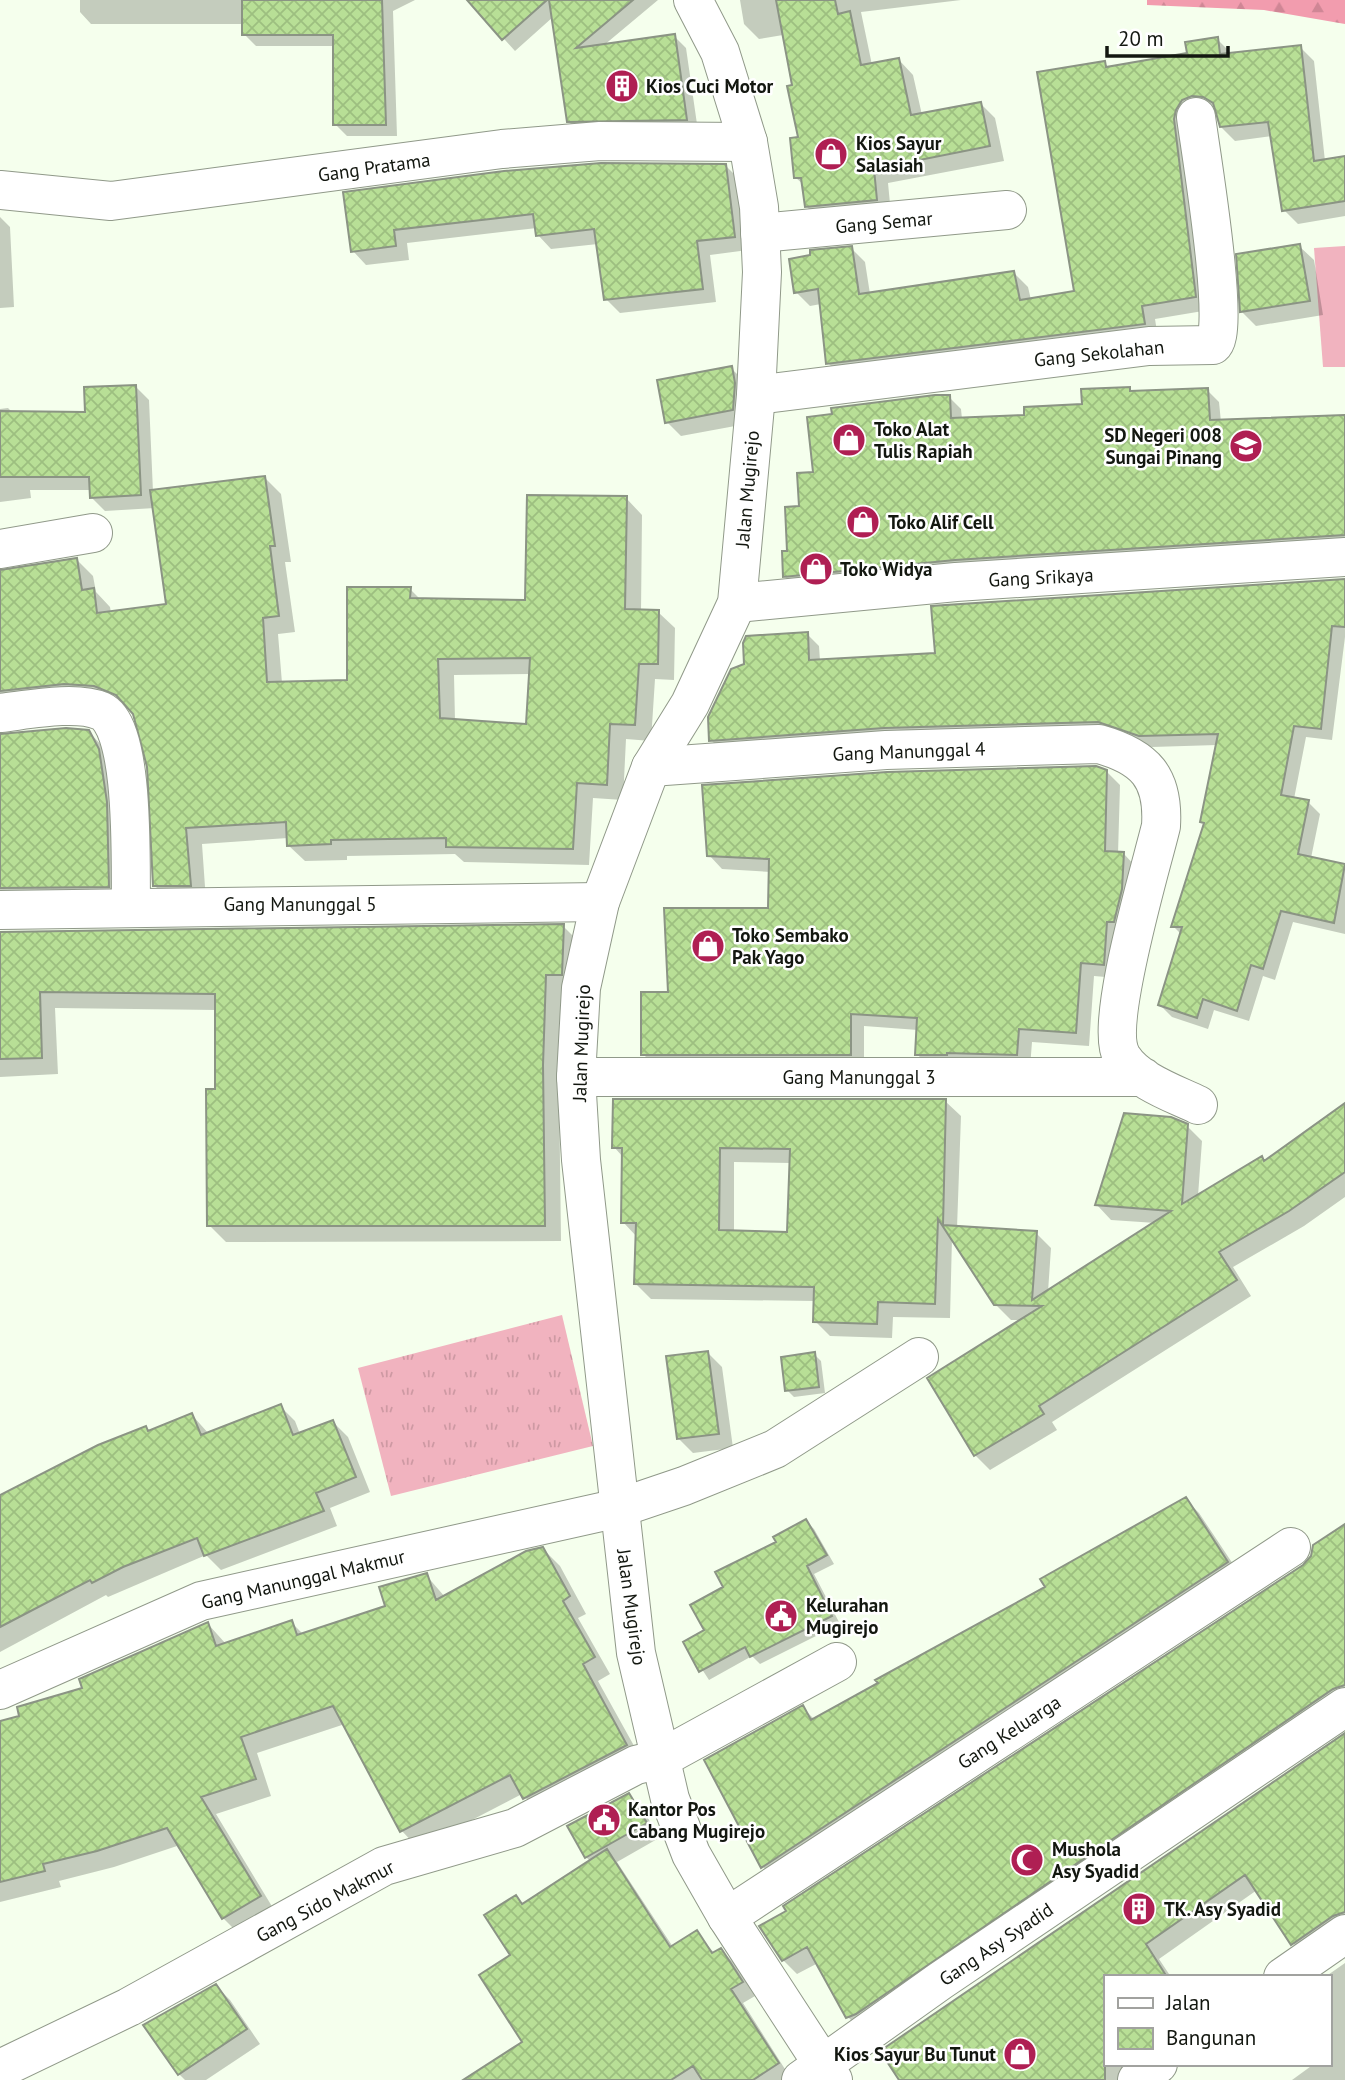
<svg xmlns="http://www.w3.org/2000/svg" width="1345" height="2080" font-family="'PT Sans',sans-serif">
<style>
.grass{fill:url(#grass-tufts)}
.forest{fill:url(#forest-firs)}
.park{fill:#f1b3bf}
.shadow{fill:#0003;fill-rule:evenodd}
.building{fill:url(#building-cross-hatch);stroke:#8b9484;stroke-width:2;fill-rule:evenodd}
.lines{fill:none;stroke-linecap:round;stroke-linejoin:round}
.street-casing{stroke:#909989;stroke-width:40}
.secondary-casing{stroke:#909989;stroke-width:40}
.street{stroke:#fff;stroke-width:38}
.secondary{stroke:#fff;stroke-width:38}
.labels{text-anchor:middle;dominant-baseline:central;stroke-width:5;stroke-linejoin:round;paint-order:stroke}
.poi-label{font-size:19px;font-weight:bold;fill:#131710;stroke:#fff;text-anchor:start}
.street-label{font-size:19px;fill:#131710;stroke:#fff}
</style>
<defs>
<pattern id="grass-tufts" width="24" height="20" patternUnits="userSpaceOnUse" patternTransform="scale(1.75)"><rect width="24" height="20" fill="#f1b3bf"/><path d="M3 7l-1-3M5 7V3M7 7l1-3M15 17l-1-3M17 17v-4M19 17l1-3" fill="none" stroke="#ce99a3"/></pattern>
<pattern id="forest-firs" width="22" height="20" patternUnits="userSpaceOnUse" patternTransform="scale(1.75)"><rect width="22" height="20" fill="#f29cae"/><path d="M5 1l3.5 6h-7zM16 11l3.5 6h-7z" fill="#cf8695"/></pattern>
<pattern id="building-cross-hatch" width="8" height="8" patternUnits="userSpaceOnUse" patternTransform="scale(1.75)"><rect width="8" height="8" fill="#b8df96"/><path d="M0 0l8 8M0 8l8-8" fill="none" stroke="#9dbf80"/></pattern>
</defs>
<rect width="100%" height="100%" fill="#f5ffed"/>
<path class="grass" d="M562,1315L593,1446L391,1496L358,1368Z"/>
<path class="forest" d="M1147,0H1345V24L1264,10L1147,5Z"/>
<path class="park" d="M1345,246V367H1323L1314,248Z"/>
<path class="shadow" d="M80,0H415L393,11L397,136H347L335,124V46H256L244,34V24H91L80,12Z
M469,0H658L603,46L674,36L686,48L698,131L580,133L568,121L553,17L515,51Z
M740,0H961L861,12L872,65L899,60L913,75L922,115L980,103L995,118L1004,161L888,183L891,214L821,221L806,206L804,185L796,178L800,138L783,35L759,39L744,24Z
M1217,39L1231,53L1300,47L1314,61L1325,161L1345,158V216L1298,224L1284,210L1272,136L1235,141L1221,127L1216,110L1207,109L1209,310L1155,319L1158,338L842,377L828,363L821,304L810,306L796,292L851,248L865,262L870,294L1014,273L1028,287L1031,300L1076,292L1104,63L1109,68L1189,55Z
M725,165L739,179L748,250L710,255L716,302L620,313L606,299L598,244L551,249L538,235L537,228L407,243L409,260L366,265L353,251L345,194Z
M0,217L10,227L14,307L0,308Z
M1299,246L1314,260L1323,315L1256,326L1242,312Z
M731,368L745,382L746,424L681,436L667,422Z
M135,386L149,400L153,492L265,478L281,494L291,562H285L295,632L278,634L282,683L349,682L410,589L421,600L527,602L626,498L642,515L641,612H658L675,628L674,680L655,679L651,741L626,739L623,800L593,798L589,865L464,862L455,854L347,856V860L305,861L288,845V838L202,844L206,901L171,902L154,885L149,765L131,710L115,703L0,716V572L77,560L93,576L96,592L110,607L111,613L168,605L155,508L105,511L91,497V490H30L31,498L0,502V409L8,408L13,413L87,414ZM531,674L528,726L455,721L454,675Z
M1207,390L1219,402L1221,422L1345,417V547L796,588L784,576L800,508L815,474L949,397L961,409L962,419L1026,416L1083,406V391Z
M1345,581V637L1332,740L1306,737L1294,799L1308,802L1320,814L1311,858L1345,866V934L1293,922L1275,980L1263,976L1249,1021L1214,1010L1208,1029L1172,1017L1160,1005L1182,935L1173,926L1206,825L1202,822L1217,745L1152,747L1112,733L723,752L711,740L807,634L819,646L820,661L936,654Z
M89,732L105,749L125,902L0,913V735Z
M1106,771L1120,785L1118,854H1124L1137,868L1117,978L1094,976L1089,1046L1032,1042L1030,1068H930L917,1054L918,1030L864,1026V1068H657L643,1054L670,994L770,910L771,872L722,869L709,855Z
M563,926L580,943L559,1083L561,1241L226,1242L209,1225L217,1091L216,1010L55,1008L58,1074L0,1077V934Z
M945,1101L961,1116L957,1228L1036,1233L1051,1248L1048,1292L1156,1223L1111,1220L1097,1205L1187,1126L1202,1141L1198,1196L1261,1158L1265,1162L1345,1105V1197L1304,1226L1233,1267L1251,1296L1052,1422L1057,1430L990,1470L975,1455L1023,1320H1011L995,1304L952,1238L950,1318L893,1317L892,1338L830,1336L815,1321V1301L651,1299L636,1284L637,1237L623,1222V1157L614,1147ZM734,1162L791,1163L789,1234L734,1232Z
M708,1353L722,1367L733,1448L693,1453L679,1439Z
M814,1354L821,1361L825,1393L794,1397L787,1390Z
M280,1406L295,1421L300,1434L333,1422L348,1437L370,1492L330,1508L337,1526L221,1570L206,1555L108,1597L106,1595L0,1652V1497L146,1428L150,1432L192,1415L209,1434Z
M1185,1499L1199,1513L1241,1576L777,1881L763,1867L706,1760L803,1708L815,1720L1047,1587Z
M806,1521L814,1529L834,1564L814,1574L840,1624L760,1664L752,1656L709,1680L685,1643L707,1631L725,1587Z
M1345,1526V1704L862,2031L848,2017L818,1963L797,1974L783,1960L788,1912L1304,1567Z
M543,1549L560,1566L586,1614L578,1618L610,1674L598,1681L643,1762L542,1815L522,1794L418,1848L402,1831L345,1724L257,1753L271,1796L216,1814L276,1913L240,1935L223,1918L180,1845L114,1867L59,1881L61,1887L0,1902V1723L21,1718L85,1689L208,1624L226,1644L291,1622L304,1635L388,1607L426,1575L445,1597Z
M1345,1736V1931L1307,1958L1293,1943L1257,1890L1159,1959L1171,1977H1105V2064H1157L1137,2080H902Z
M629,1795L643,1809L659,1838L617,1862L673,1947L696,1932L715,1954L721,1950L734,1963L755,1996L743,2003L790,2077L787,2080H466L524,2043L512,1955L516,1897L524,1905L591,1862L586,1857Z
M1345,1963V2080H1292L1314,2064H1329V1977H1325Z
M216,1986L230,2000L260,2044L206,2080H185L179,2074Z"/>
<path class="building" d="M242,0H382L386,125H333V35H242Z
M467,0H547L502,40Z
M549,0H633L576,48L675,34L687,120L567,122Z
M776,0H835L838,14L850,11L861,65L899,58L911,115L981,102L990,146L874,169L877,200L805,207L801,178H794L790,138L798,137L787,86L792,85Z
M1218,37L1220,54L1301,45L1314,161L1345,156V201L1282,211L1268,122L1220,127L1213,103L1203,97L1192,96L1182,100L1176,110L1174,119L1196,297L1142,306L1145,324L826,364L818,289L794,293L789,259L810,255V250L852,246L859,294L1014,271L1020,300L1074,291L1037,72L1105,61L1106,67L1187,53L1185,42Z
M601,163L726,164L735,237L697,241L703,289L604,300L594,229L536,236L533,214L394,230L396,246L351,252L343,192L504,171Z
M1300,244L1310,301L1240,312L1236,254Z
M732,366L735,383L733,410L665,423L657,380Z
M136,385L141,495L90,498L89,477H0V411L85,412L84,387Z
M1130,387V391L1208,388L1210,420L1345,415V535L955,560L783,577L782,551H787L785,507L799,506L797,473L813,472L807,417L832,414L831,408L935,395H950L951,418L1024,415V407L1082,404L1081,389Z
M265,476L275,546H270L279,616L263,618L267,682L347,680V587H411L410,598L525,600L527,495L627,496L625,609L659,610L658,664H639L635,725L610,724L607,785L577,783L573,849L446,847V838L331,840V844L287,846L286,822L186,828L191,886H153L147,767L133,714L116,695L94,686L64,684L0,691V570L77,558L82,590L94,588L97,613L166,604L150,490ZM530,658L526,724L440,718L438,659Z
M1345,579V627L1332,626L1321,729L1294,726L1281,795L1309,800L1298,854L1345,864L1334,923L1281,911L1263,969L1251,965L1237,1011L1203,999L1197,1018L1158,1005L1182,927H1171L1204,823L1200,822L1218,734L1139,736L1098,722L884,728L709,741L708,717L731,669L744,664L743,643L746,636L808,632L809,660L935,653L931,606Z
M66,728L89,730L99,749L107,802L109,887L0,888V734Z
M1096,766L1107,770L1105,851L1124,852L1122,889L1114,922H1107L1104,965L1081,963L1076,1033L1019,1029L1017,1055L947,1053V1055H915L917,1018L851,1014V1055H641V992H668L664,908H768L769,859L707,856L702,785L887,772Z
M564,924L562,975H546L543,1065L545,1226H207L206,1089H215V994L40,992L42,1058L0,1059V932Z
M613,1099H946L943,1225L1037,1231L1032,1300L1171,1211L1095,1205L1124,1113L1171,1117L1188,1124L1182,1204L1262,1156L1264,1161L1345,1103V1172L1289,1211L1219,1252L1237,1280L1039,1406L1044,1414L974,1456L927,1378L1042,1306L994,1305L938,1219L935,1304L878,1302L877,1324L813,1322L814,1287L634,1284L636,1223H621L622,1148H612ZM720,1148L790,1149L787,1232L719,1230Z
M708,1351L719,1434L677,1439L666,1356Z
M815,1352L819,1387L785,1391L781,1357Z
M281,1404L293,1435L333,1420L356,1477L316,1493L324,1511L204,1556L197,1538L123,1567L92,1583L90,1580L0,1627V1495L98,1445L146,1426L148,1431L192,1413L201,1435Z
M1186,1497L1228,1562L761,1868L704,1760L803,1705L811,1720L878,1683L875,1680L1045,1587L1040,1579Z
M806,1519L827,1555L807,1566L832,1616L750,1657L745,1647L699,1672L683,1642L704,1630L690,1605L723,1587L715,1572L776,1542L773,1537Z
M1345,1524V1685L1333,1689L856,2014L846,2018L807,1947L782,1961L759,1926L786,1911L783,1906L1303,1565L1311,1556L1313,1545Z
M543,1547L570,1596L563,1601L595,1657L583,1664L627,1745L523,1799L510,1775L400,1832L333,1706L241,1737L256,1779L201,1797L261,1896L222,1919L167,1828L97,1851L43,1864L45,1871L0,1882V1721L19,1716L17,1707L82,1688L79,1679L208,1622L216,1646L292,1620L297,1635L385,1606L379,1587L427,1573L436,1600L526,1551Z
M1345,1733V1912L1333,1916L1291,1945L1245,1875L1146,1944L1167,1977H1105V2080H899L880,2051Z
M629,1793L647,1823L585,1858L567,1826Z
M607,1849L670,1947L697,1930L712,1953L721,1948L743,1982L731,1989L779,2063L753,2080H702L693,2066L671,2080H463L522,2042L479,1975L510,1955L484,1915L516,1895L522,1904Z
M216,1984L247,2029L178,2075L143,2025Z"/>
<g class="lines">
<defs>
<path id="street" d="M0,190L111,201L502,149L600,141L748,142
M760,233L1007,210
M756,395L1149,346L1213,345C1231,331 1200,148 1196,117
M0,549L93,533
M737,603L956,582L1345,557
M0,713C27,710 76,700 101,711C136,727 130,868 131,906
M651,767L886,750L1099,744C1145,757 1164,777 1161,826C1151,868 1103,1025 1122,1057C1137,1081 1173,1093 1198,1105
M0,910L600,902
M576,1077H1143
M0,1690L201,1601L619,1508L684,1486L775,1449L919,1357
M727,1917L1291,1547
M1283,1977L1345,1934
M0,2069L129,2007L384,1866L515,1828L636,1765L660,1759L837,1662
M801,2080L940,1981L1345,1707
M1137,2080L1158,2064"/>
<path id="secondary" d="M693,0L720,52L748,142L759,207L762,272L756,395L737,603L690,704L651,767L600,902L581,988L576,1077L581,1160L636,1653L670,1799L691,1854L727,1917L833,2080"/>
</defs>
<use href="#street" class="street-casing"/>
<use href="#secondary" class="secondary-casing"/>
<use href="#street" class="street"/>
<use href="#secondary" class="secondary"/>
</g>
<defs>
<symbol id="building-disc" viewBox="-11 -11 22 22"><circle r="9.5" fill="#af1f53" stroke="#fff"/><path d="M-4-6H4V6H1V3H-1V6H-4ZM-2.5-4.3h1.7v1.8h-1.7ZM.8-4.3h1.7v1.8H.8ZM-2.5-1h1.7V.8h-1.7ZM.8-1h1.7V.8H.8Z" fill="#fff"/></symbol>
<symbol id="shop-disc" viewBox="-11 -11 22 22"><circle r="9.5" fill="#af1f53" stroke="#fff"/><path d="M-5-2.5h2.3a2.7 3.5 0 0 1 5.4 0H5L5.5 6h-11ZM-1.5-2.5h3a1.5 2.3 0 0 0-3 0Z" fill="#fff"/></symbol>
<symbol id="school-disc" viewBox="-11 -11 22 22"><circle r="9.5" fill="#af1f53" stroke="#fff"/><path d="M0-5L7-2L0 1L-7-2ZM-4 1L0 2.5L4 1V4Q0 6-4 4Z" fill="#fff"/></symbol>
<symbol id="civic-disc" viewBox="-11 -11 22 22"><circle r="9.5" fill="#af1f53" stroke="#fff"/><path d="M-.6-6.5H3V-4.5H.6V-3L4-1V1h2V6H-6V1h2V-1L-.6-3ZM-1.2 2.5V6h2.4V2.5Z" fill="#fff"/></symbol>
<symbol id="mosque-disc" viewBox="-11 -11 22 22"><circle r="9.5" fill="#af1f53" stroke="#fff"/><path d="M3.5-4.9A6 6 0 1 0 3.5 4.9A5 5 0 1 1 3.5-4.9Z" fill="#fff"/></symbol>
</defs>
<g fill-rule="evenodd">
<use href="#building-disc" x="603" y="67" width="38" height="38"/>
<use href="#shop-disc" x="812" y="135" width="38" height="38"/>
<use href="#shop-disc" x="830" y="421" width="38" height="38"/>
<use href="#school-disc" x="1227" y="427" width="38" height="38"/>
<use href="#shop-disc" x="844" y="503" width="38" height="38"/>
<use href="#shop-disc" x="797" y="550" width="38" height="38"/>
<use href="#shop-disc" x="689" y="927" width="38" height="38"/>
<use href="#civic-disc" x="762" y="1597" width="38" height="38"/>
<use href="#civic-disc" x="585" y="1801" width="38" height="38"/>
<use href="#mosque-disc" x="1008" y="1841" width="38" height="38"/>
<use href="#building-disc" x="1120" y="1890" width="38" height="38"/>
<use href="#shop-disc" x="1001" y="2035" width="38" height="38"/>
</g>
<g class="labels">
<g class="poi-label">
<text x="646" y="86">Kios Cuci Motor</text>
<text x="856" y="143">Kios Sayur<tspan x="856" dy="22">Salasiah</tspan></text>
<text x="874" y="429">Toko Alat<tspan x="874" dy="22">Tulis Rapiah</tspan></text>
<text x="1222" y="435" text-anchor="end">SD Negeri 008<tspan x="1222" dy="22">Sungai Pinang</tspan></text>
<text x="888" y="522">Toko Alif Cell</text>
<text x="840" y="569">Toko Widya</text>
<text x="732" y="935">Toko Sembako<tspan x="732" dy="22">Pak Yago</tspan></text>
<text x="806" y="1605">Kelurahan<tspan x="806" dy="22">Mugirejo</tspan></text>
<text x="628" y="1809">Kantor Pos<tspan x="628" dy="22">Cabang Mugirejo</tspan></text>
<text x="1052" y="1849">Mushola<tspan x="1052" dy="22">Asy Syadid</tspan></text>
<text x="1164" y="1909">TK. Asy Syadid</text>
<text x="996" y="2054" text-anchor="end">Kios Sayur Bu Tunut</text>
</g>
<g class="street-label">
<text transform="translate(374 167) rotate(-8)">Gang Pratama</text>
<text transform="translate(884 222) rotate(-5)">Gang Semar</text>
<text transform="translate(1099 353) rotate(-6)">Gang Sekolahan</text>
<text transform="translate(747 489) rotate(-85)">Jalan Mugirejo</text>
<text transform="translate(1041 577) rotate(-3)">Gang Srikaya</text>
<text transform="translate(909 751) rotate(-2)">Gang Manunggal 4</text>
<text x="300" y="904">Gang Manunggal 5</text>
<text transform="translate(581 1043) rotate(-88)">Jalan Mugirejo</text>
<text x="859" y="1077">Gang Manunggal 3</text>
<text transform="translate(303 1579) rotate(-13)">Gang Manunggal Makmur</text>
<text transform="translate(632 1607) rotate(82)">Jalan Mugirejo</text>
<text transform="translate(1009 1732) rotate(-33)">Gang Keluarga</text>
<text transform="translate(325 1901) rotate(-28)">Gang Sido Makmur</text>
<text transform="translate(996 1944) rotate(-34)">Gang Asy Syadid</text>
</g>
</g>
<rect x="1104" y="1975" width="228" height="91" fill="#ffffff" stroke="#a1a29f" stroke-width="2"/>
<rect x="1118" y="1998" width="35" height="10" fill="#ffffff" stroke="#a1a29f" stroke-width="2"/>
<text x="1166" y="2010" font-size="21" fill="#131710">Jalan</text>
<rect x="1118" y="2028" width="35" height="21" fill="url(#building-cross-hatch)" stroke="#a1a29f" stroke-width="2"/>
<text x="1166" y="2045" font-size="21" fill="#131710">Bangunan</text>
<path d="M1107 46v10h121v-10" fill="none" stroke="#131710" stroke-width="3.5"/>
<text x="1118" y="46" font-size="21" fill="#131710" stroke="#ffffff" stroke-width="5" paint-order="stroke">20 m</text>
</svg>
